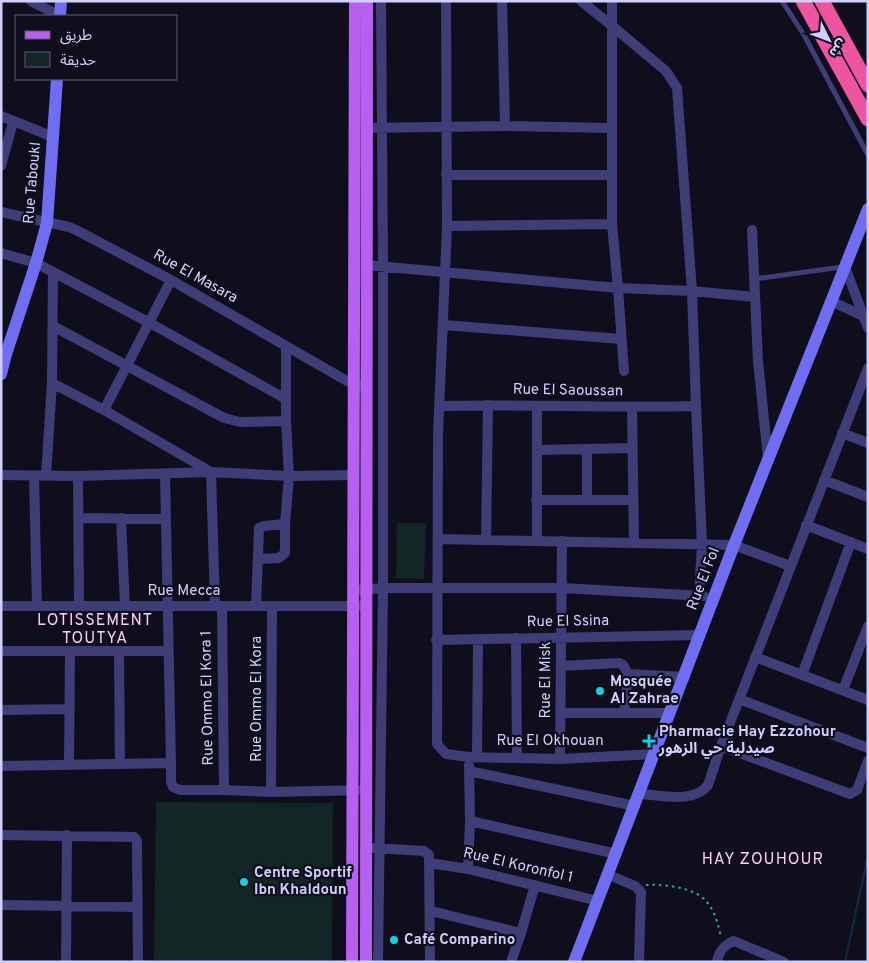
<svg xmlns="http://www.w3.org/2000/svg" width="869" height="963" font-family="Overpass,'Noto Sans Arabic',sans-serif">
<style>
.green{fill:#112625}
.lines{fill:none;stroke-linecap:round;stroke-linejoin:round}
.stream{stroke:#122642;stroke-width:2.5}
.path{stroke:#38a59c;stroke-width:2;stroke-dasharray:2.5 4;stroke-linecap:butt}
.lane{stroke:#3e3d78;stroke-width:5}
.street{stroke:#3e3d78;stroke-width:10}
.secondary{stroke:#6f6ef2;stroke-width:12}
.primary{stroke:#b75ff0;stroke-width:12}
.highway{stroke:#ef54a2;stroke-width:15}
.poi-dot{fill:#15d0e0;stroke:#100e1d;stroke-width:2}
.labels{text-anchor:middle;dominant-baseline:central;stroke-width:4.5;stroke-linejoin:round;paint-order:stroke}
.street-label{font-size:15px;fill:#d2cefb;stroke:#100e1d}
.poi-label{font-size:15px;font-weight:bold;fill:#d2cefb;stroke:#100e1d;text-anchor:start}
.neighbourhood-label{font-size:16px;letter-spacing:1px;fill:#fbd0ec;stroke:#100e1d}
</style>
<rect width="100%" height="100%" fill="#100e1d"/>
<path class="green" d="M397,523H426L424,579L396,578Z
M156,802L333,803L332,962H154Z"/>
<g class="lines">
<path class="stream" d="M845,962L868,856"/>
<path class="path" d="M646,885C664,884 693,887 706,901C715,911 718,924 721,937"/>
<path class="lane" d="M782,1L804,35L868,155
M754,279L842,267"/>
<path class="street" d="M31,1L60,16
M446,1L447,226L438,434L437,744L446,754L469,757L560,759L655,754
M502,1L505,126
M581,1L611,25L666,71L677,88L692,291L696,406L702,544L699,595
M612,1V224L618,288L624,371
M1,116L53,137
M366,128L505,126L611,128
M1,166L13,122
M446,175H612
M1,212L69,227L76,230L171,280L354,385L360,386
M447,226L612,224
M752,230L758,361L768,458
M1,253L36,263L150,323L286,399
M366,265L618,288L692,291L755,297
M845,267L868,328
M831,301L863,316
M444,325L621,339
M53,326L224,418L240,422L286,421
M52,383L104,410L211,472L215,606
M439,406C525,404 610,408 696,406
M632,407L634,542
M104,410L171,280
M842,433L868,443
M587,449V499
M537,450L633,448
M165,474L171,763V782L173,787L180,790H224L271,792L366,790
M1,475L78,476L211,472L289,476L354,475
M34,476L37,606
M46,476L52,383L53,272
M78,476L79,607
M824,480L868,497
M536,500H633
M78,518L166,519
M121,518L125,606
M806,525L868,549
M439,539L734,545L790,566
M486,540L488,405
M537,541V406
M258,559L279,558L285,553V524L289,476L286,421V346
M359,590L383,588H562L704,596
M1,606H360
M222,606L224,790
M256,606L259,528L264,526L285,524
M516,638L517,758
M436,640L700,635
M1,651H168
M119,652L120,764
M755,657L868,700
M561,666L619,663L623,665L628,674L685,677
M802,675L851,542
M843,690L868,626
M739,699L868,748
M1,710L70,709
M561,713H670
M624,713L628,674
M721,746L850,794L857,790L868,761
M477,756L478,639
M560,759L562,541
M69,765L70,651
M1,766L171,763
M469,771L635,806
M271,792L272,606
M640,794C661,795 694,804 708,785L721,746L868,368
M470,821L617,854
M1,835L134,837L137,841L138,962
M374,848L424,851L429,855L430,962
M430,863L468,869L598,901
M468,869L470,821L469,765
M609,875L635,886L641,892L639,962
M1,905L138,907
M431,911L521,933
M66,962L67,835
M378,962L383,588V266L381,1
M511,962L521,933L535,885
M717,962C719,951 724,945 734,941L784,962"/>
<path class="secondary" d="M60,16L61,1
M1,374L6,354L36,263L47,223L57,79
M574,962L734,545L868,209"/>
<path class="primary" d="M352,962L355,1
M366,962L367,1"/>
<path class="highway" d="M803,1L868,119
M822,1L868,85"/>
</g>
<g class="poi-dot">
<circle cx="600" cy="691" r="5"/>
<path d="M646.5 733.5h5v5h5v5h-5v5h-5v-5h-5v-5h5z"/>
<circle cx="244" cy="882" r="5"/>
<circle cx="394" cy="940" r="5"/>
</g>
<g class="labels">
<g class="street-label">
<text transform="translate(33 183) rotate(-85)">Rue Taboukl</text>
<text transform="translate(195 277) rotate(29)">Rue El Masara</text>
<text transform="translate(568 391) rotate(1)">Rue El Saoussan</text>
<text transform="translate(704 579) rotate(-69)">Rue El Fol</text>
<text x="184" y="591">Rue Mecca</text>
<text transform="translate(568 622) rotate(-1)">Rue El Ssina</text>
<text transform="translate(546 680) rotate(-90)">Rue El Misk</text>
<text transform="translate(208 698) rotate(-91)">Rue Ommo El Kora 1</text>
<text transform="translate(257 699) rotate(-90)">Rue Ommo El Kora</text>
<text x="550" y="741">Rue El Okhouan</text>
<text transform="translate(518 866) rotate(13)">Rue El Koronfol 1</text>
</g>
<g class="poi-label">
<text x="610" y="682">Mosquée<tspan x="610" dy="17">Al Zahrae</tspan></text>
<text x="659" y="732">Pharmacie Hay Ezzohour<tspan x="659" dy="17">صيدلية حي الزهور</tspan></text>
<text x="254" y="873">Centre Sportif<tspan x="254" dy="17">Ibn Khaldoun</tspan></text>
<text x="404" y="940">Café Comparino</text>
</g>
<g class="neighbourhood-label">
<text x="95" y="621">LOTISSEMENT<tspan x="95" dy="18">TOUTYA</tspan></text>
<text x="763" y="860">HAY ZOUHOUR</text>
</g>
</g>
<rect width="869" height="963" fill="none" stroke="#d2cefb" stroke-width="5"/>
<rect x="15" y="15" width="162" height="65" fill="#100e1d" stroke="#5e5b76"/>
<rect x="25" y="31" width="25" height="8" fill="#b75ff0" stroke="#5e5b76"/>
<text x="60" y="40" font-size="15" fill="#d2cefb">طريق</text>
<rect x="25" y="52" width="25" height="15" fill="#112625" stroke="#5e5b76"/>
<text x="60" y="65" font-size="15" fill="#d2cefb">حديقة</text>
<g transform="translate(829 40) rotate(132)" stroke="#100e1d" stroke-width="4" paint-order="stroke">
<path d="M0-4L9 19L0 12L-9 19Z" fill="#d2cefb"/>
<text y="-8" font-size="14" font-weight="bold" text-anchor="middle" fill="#d2cefb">ش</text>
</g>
</svg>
